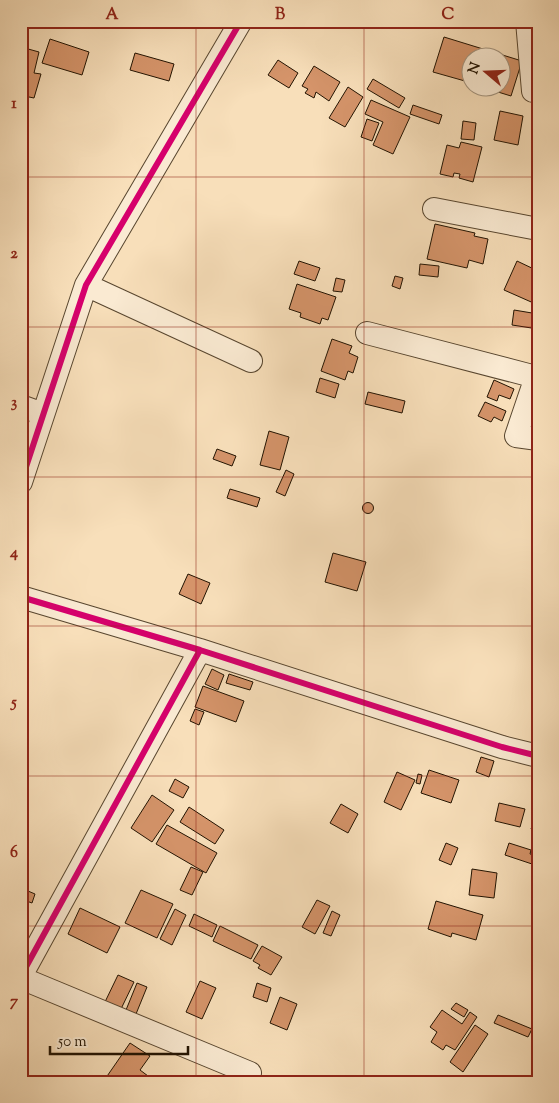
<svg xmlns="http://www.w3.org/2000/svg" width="559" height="1103" font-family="'Sorts Mill Goudy',serif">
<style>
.building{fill:#d5946a;stroke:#221301}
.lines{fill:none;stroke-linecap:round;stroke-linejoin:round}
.minor-casing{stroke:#58462f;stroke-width:24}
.minor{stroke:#faead2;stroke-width:22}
.cycleway-casing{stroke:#faead2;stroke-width:9}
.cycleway{stroke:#d6006c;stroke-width:6}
.grid{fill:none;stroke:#8f2418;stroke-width:1;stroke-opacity:0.55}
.neatline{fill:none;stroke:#8f2418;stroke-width:2}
.grid-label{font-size:16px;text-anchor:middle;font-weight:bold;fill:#8f2418}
</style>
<rect width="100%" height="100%" fill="#f8dfba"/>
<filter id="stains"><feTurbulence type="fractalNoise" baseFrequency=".004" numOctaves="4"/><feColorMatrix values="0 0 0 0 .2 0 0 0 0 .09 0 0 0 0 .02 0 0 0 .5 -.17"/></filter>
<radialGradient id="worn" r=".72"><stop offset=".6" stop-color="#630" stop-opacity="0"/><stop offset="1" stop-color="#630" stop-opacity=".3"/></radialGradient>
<path class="building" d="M444,37L522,61L511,96L485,88H502V58H472V83L433,72Z
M50,39L89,52L82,75L42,63Z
M21,47L39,52L34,73L41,74L34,98L24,96L22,105Z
M135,53L174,64L169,81L130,70Z
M278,60L298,73L289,88L268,75Z
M314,66L340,82L329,101L316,92L314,98L305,93L308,89L302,86Z
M373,79L405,98L399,108L367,89Z
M348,87L363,97L345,127L329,118Z
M371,100L410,117L393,154L373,145L383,122L365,114Z
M413,105L442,115L439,124L410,114Z
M500,111L523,116L518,145L494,140Z
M367,119L379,123L372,141L361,137Z
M463,121L476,123L474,140L461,139Z
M461,142L482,147L473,182L459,178L460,174L454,173L453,177L440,174L447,145L459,148Z
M435,224L475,233L474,236L488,239L483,264L469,260L467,268L427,259Z
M299,261L320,268L315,281L294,274Z
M517,261L538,271V305L504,290Z
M420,264L439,266L438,277L419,275Z
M395,276L403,278L400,289L392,286Z
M336,278L345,280L342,292L333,291Z
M297,284L336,297L328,320L322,318L320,324L300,317L301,313L289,309Z
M514,310L538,314V329L512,325Z
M332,339L352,346L349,353L358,357L353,373L348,371L345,380L321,371Z
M320,378L339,384L335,398L316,392Z
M494,380L514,389L510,399L499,395L497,401L487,397Z
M368,392L405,401L402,413L365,404Z
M485,402L506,411L502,421L494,417L491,422L478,416Z
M269,431L289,437L280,470L260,465Z
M217,449L236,456L232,466L213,459Z
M286,470L294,474L285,496L276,492Z
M230,489L260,498L257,507L227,498Z
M362.5 508a5.5 5.5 0 1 1 11 0a5.5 5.5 0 1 1-11 0Z
M333,553L366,562L357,591L325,582Z
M188,574L210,583L201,604L179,594Z
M212,669L224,675L218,690L205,684Z
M229,674L253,682L250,690L226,683Z
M203,686L244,701L236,722L195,707Z
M195,709L204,712L199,725L190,721Z
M481,757L494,761L489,777L476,772Z
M429,770L459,780L451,803L421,793Z
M397,772L415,780L401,810L384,802Z
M418,774L422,775L420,784L416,783Z
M175,779L189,787L183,798L169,791Z
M152,795L174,810L152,842L131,828Z
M499,803L525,809L520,827L495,821Z
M341,804L358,814L348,833L330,823Z
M189,807L224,830L215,844L180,822Z
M537,812L538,813V831L531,829Z
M167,825L217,853L206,873L156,844Z
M538,835V853L532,852Z
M446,843L458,848L451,865L439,860Z
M509,843L531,850L530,854L535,855L532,864L505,855Z
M191,867L203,872L192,895L180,890Z
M472,869L497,873L494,898L469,895Z
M21,888L35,894L32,903L21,899Z
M141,890L173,904L157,938L125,923Z
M317,900L330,906L315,934L302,927Z
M436,901L483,915L476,940L452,933L451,937L428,929Z
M80,908L120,927L107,953L68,934Z
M175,909L186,915L172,945L160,939Z
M332,911L340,915L331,936L323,933Z
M194,914L217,925L212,937L189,926Z
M220,926L258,945L251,959L213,941Z
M262,946L282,957L271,975L258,968L260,965L253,961Z
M118,975L134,982L120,1011L104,1004Z
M200,981L216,988L202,1019L186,1012Z
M137,983L147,987L136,1014L126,1010Z
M257,983L271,988L267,1002L253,997Z
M280,997L297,1004L287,1030L270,1023Z
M456,1003L468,1010L464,1017L451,1009Z
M442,1010L462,1024L470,1012L477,1017L455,1050L446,1045L443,1050L431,1042L437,1032L430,1027Z
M498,1015L532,1029L528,1037L494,1023Z
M475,1025L488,1034L463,1072L450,1062Z
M130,1043L150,1056L140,1070L148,1076L144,1082H103Z"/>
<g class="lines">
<defs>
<path id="minor" d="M527,21L533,91
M434,209L538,229
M86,285L251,361
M367,333L536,377L516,436L538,439
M21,406L43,414
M21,482L86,285L241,21
M21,597L200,650L502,747L538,756
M21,976L200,650
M21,978L250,1073L240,1082"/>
</defs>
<use href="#minor" class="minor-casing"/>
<use href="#minor" class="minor"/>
<defs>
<path id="cycleway" d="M21,482L86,285L241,21
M21,597L200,650L502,747L538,756
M21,976L200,650"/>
</defs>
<use href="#cycleway" class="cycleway-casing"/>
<use href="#cycleway" class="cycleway"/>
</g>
<path class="grid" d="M196,21V1082M364,21V1082M21,177H538M21,327H538M21,477H538M21,626H538M21,776H538M21,926H538"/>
<rect width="559" height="1103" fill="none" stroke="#f8dfba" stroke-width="55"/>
<g transform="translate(486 72) rotate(289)"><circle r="24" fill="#faead2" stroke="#a4947e"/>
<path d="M0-4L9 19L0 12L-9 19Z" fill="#8f2418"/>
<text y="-8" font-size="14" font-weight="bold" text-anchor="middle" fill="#221301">N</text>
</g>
<path d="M50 1046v8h138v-8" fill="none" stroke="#221301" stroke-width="2.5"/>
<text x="58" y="1046" font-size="15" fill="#221301" stroke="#faead2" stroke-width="4" paint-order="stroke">50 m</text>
<rect x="28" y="28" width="504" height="1048" class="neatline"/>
<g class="grid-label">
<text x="112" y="19">A</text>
<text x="280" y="19">B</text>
<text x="448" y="19">C</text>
<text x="14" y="108">1</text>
<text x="14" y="258">2</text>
<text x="14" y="407">3</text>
<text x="14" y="557">4</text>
<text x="14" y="707">5</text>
<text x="14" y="857">6</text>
<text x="14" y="1006">7</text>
</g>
<rect width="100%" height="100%" filter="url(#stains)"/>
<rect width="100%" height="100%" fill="url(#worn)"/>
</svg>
